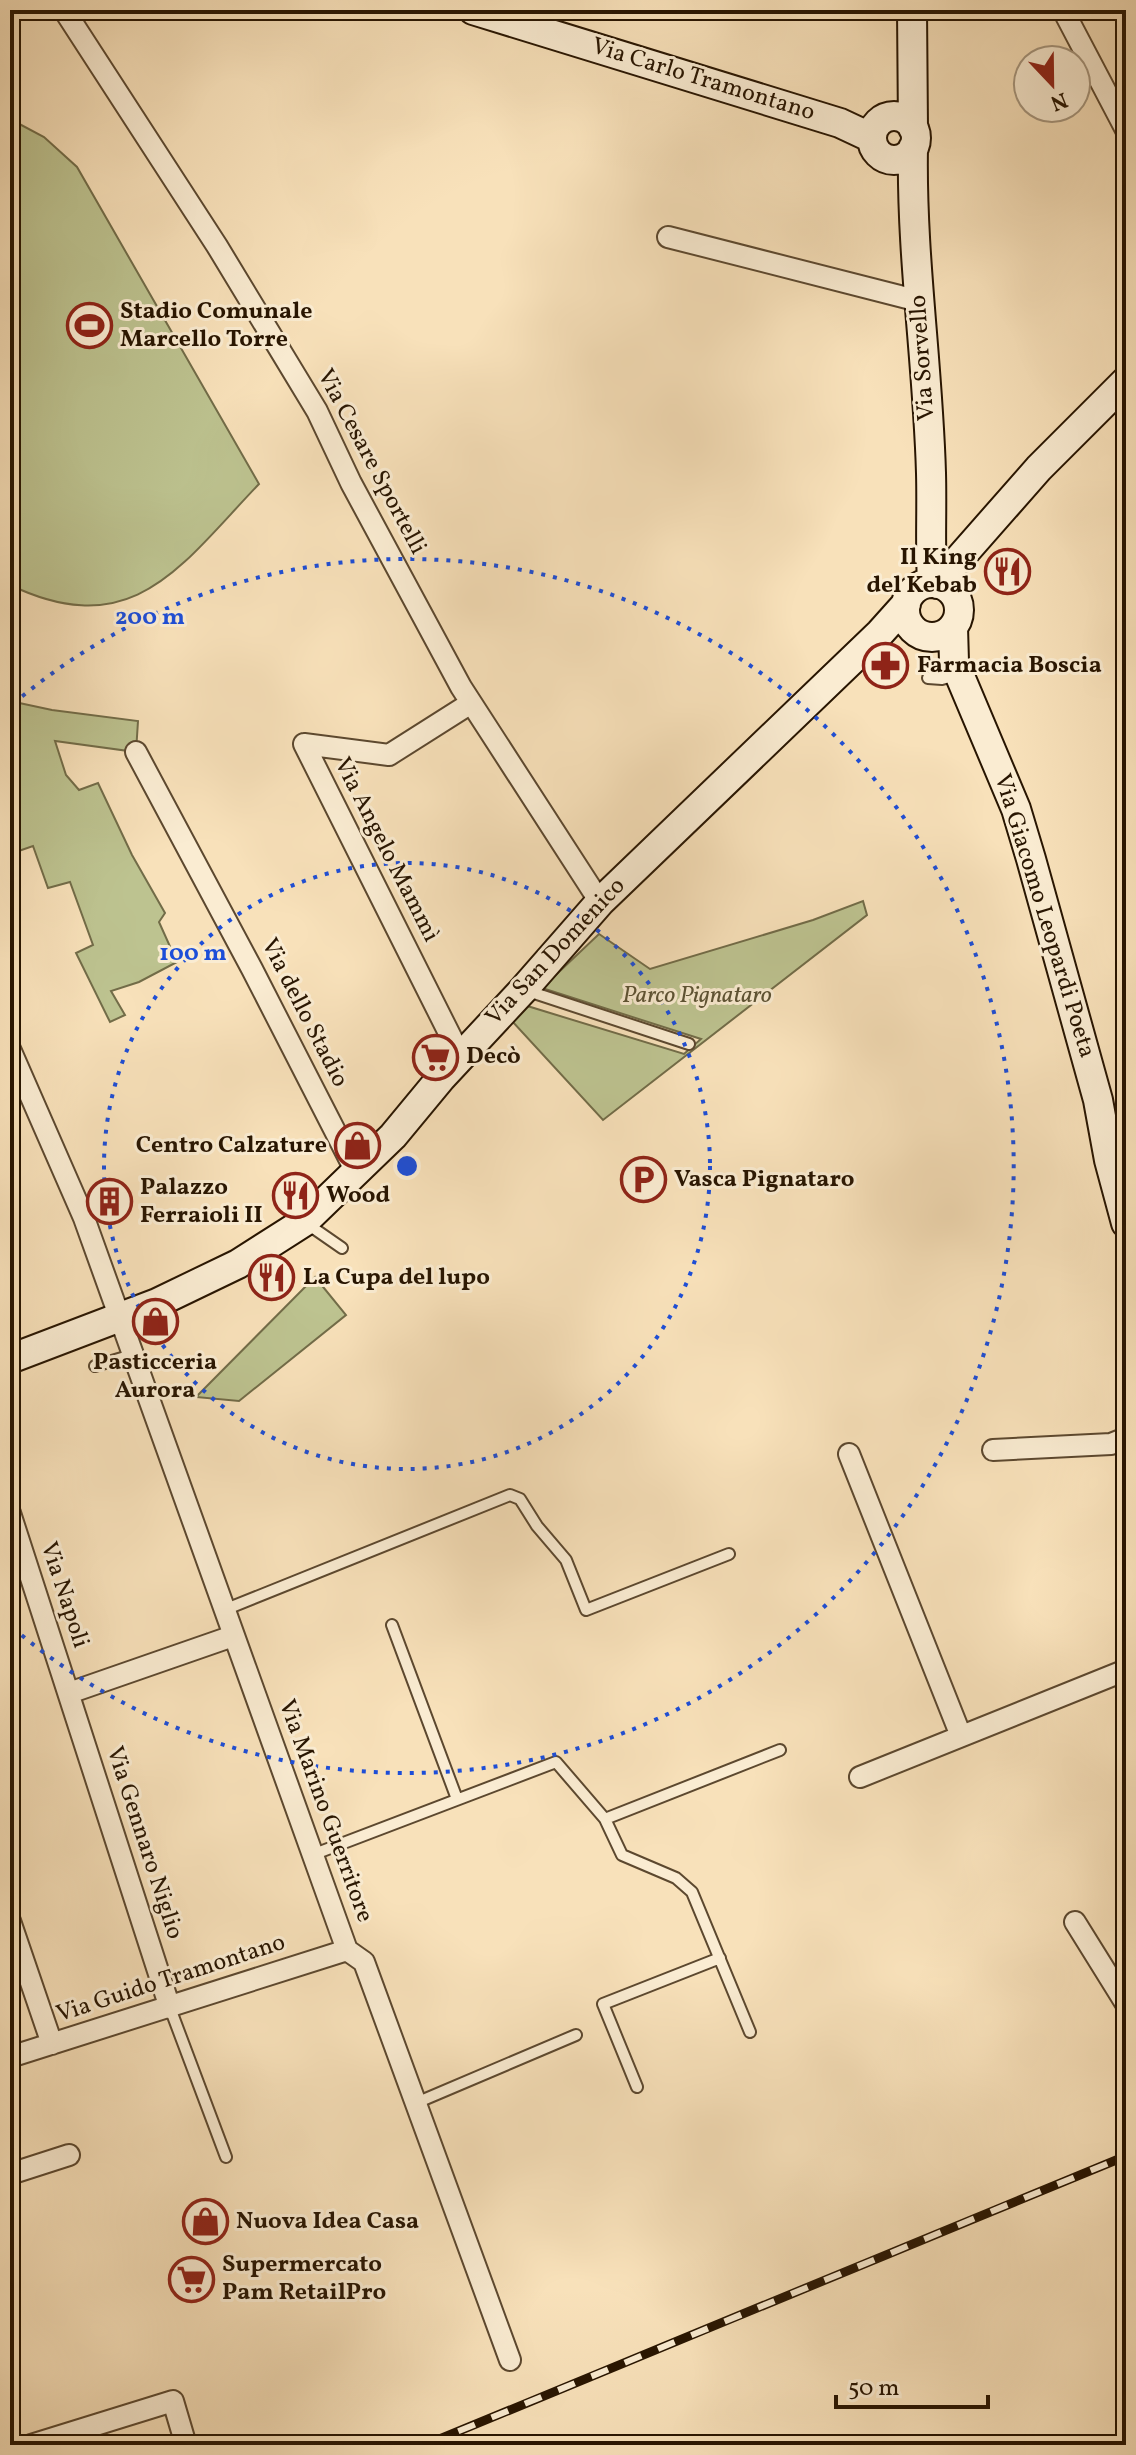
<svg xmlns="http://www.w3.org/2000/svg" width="1136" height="2455" font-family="Vollkorn,serif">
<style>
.green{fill:#bdc390;stroke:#726c48;stroke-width:2}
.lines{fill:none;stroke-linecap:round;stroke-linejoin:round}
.lane-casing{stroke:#5c482f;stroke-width:14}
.street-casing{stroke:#5c482f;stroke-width:24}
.secondary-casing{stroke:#281501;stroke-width:32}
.lane{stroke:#faecd2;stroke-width:10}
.street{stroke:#faecd2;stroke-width:20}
.secondary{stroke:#faecd2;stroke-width:28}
.rail-casing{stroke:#281501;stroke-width:9}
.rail{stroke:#faecd2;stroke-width:6;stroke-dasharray:18;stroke-linecap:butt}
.ring{fill:none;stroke:#1d4ed8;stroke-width:4;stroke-dasharray:4 8}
.labels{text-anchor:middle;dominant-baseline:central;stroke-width:6;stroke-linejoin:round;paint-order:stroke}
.street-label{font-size:24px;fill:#281501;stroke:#faecd2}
.poi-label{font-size:24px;font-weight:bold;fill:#281501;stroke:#faecd2;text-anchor:start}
.park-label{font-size:24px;font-style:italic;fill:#5c5233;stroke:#faecd2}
.centre{fill:#1d4ed8;stroke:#faecd2;stroke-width:4}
.ring-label{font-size:24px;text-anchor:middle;font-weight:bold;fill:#1d4ed8;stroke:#faecd2;stroke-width:6;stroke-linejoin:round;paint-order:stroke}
</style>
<rect width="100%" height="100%" fill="#f8e1ba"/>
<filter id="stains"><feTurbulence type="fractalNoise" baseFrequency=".0025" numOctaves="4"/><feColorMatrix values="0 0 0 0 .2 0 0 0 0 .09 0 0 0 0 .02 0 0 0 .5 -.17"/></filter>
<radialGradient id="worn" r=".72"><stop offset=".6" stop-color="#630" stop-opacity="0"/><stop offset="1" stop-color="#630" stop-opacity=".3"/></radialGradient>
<path class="green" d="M10,119L44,137L77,167L259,484C181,565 134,644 10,585Z
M10,701L52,710L138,721L136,752L55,741L66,775L79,790L98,783L132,855L165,913L159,922L177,962L139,982L111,991L125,1015L110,1022L76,953L93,945L70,882L48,888L33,846L10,854Z
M863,901L867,915L603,1120L511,1020L524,1005L684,1054L701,1039L542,988L599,934L650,969L813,920Z
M315,1277L346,1315L239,1401L196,1397Z"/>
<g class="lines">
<defs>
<path id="lane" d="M928,678L942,679L957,675
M525,990L689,1044
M306,1223L342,1248
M95,1366L132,1355
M224,1610L510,1495L520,1499L537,1526L566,1560L586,1610L729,1554
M392,1625L457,1799
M605,1819L622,1855L676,1878L692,1892L750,2032
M312,1855L556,1762L605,1819L780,1750
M170,2008L226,2157
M637,2087L603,2004L720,1958
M416,2103L576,2035"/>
<path id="street" d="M64,10L217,246L317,411L351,483L461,687L600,902
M1063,10L1126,130
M668,237L919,301
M304,744L461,1057
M304,744L389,755L471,703
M136,752L252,969L356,1172
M10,1049L84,1218L347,1950L364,1962L510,2360
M993,1450L1111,1444L1126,1438
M849,1454L961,1736
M10,1513L170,2008
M69,1693L233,1636
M860,1777L1126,1670
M10,1921L52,2044
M1075,1922L1126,2004
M10,2057L347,1950
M10,2174L69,2155
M31,2445L173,2401L186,2445"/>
<path id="secondary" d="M473,10L840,123L872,138
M912,10L913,128
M872 138a22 22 0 1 1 44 0a22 22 0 1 1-44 0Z
M913,148C911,256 928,364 931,473C932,509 930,546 932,583
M905 610a27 27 0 1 1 54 0a27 27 0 1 1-54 0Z
M937,584L1039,468L1126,381
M953,627L954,662L1016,809L1031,859L1098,1100L1109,1160L1126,1223
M10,1359L157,1303L238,1264L304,1222L393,1136L441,1078L523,990L600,902L880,633L906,604"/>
</defs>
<use href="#lane" class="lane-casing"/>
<use href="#street" class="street-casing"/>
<use href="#secondary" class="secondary-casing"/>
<use href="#lane" class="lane"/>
<use href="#street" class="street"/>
<use href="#secondary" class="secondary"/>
<defs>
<path id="rail" d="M425,2445L1126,2156"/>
</defs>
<use href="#rail" class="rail-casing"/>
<use href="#rail" class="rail"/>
</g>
<g class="ring">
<circle cx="407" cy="1166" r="303"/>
<path d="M13 704A607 607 0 1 1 13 1628"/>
</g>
<defs>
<symbol id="stadium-ring" viewBox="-11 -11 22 22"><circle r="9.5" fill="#faecd2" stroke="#8f2418" stroke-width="1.5"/><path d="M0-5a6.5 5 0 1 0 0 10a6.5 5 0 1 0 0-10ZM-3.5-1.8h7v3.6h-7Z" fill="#8f2418"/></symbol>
<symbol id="restaurant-ring" viewBox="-11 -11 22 22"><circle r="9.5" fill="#faecd2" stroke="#8f2418" stroke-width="1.5"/><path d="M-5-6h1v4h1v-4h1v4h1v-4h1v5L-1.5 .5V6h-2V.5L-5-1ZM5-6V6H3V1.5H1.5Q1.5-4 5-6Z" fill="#8f2418"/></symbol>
<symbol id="pharmacy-ring" viewBox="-11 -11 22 22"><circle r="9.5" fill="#faecd2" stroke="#8f2418" stroke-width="1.5"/><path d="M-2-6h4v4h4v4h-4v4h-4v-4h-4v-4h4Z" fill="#8f2418"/></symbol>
<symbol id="supermarket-ring" viewBox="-11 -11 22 22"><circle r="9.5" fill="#faecd2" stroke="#8f2418" stroke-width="1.5"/><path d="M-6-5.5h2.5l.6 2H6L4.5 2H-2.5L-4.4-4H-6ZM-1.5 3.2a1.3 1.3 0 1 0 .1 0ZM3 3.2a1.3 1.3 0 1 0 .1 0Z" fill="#8f2418"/></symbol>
<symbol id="shop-ring" viewBox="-11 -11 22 22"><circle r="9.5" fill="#faecd2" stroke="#8f2418" stroke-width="1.5"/><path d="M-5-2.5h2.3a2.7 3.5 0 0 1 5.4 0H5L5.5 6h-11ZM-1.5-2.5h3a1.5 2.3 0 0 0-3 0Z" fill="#8f2418"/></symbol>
<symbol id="parking-ring" viewBox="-11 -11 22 22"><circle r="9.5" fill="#faecd2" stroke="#8f2418" stroke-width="1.5"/><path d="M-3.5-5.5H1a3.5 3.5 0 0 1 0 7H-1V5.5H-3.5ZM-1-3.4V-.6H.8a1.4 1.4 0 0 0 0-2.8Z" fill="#8f2418"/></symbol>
<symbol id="building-ring" viewBox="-11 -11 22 22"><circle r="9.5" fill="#faecd2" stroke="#8f2418" stroke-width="1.5"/><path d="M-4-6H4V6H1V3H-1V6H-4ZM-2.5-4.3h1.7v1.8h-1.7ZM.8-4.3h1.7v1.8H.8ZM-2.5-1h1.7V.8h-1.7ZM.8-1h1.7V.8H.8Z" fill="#8f2418"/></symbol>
</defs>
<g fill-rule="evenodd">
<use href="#stadium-ring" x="64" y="300" width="51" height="51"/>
<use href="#restaurant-ring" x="982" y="546" width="51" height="51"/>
<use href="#pharmacy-ring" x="860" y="640" width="51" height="51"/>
<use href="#supermarket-ring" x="410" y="1032" width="51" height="51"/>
<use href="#shop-ring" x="332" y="1120" width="51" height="51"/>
<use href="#parking-ring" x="618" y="1154" width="51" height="51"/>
<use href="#restaurant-ring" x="270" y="1170" width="51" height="51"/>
<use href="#building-ring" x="84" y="1176" width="51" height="51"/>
<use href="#restaurant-ring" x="246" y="1252" width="51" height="51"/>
<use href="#shop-ring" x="130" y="1296" width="51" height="51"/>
<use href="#shop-ring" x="180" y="2196" width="51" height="51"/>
<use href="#supermarket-ring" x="166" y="2254" width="51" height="51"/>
</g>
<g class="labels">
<g class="street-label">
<text transform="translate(703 80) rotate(17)">Via Carlo Tramontano</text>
<text transform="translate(923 358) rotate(-94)">Via Sorvello</text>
<text transform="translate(371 462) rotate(62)">Via Cesare Sportelli</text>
<text transform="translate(386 850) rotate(63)">Via Angelo Mammì</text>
<text transform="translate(1044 916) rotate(73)">Via Giacomo Leopardi Poeta</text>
<text transform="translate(556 952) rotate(-47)">Via San Domenico</text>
<text transform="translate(304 1013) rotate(63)">Via dello Stadio</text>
<text transform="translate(64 1595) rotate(72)">Via Napoli</text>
<text transform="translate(325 1811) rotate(70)">Via Marino Guerritore</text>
<text transform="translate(144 1843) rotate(72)">Via Gennaro Niglio</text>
<text transform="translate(171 1979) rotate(-18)">Via Guido Tramontano</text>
</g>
<g class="poi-label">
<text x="120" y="312">Stadio Comunale<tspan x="120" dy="28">Marcello Torre</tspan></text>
<text x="977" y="558" text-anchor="end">Il King<tspan x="977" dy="28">del Kebab</tspan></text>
<text x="917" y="666">Farmacia Boscia</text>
<text x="466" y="1057">Decò</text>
<text x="327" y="1146" text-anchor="end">Centro Calzature</text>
<text x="674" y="1180">Vasca Pignataro</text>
<text x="140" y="1188">Palazzo<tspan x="140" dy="28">Ferraioli II</tspan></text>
<text x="326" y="1196">Wood</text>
<text x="303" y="1278">La Cupa del lupo</text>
<text x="155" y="1363" text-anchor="middle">Pasticceria<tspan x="155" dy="28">Aurora</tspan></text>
<text x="236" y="2222">Nuova Idea Casa</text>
<text x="222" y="2265">Supermercato<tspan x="222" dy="28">Pam RetailPro</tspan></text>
</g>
<g class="park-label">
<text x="697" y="996">Parco Pignataro</text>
</g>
</g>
<circle cx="407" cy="1166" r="12" class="centre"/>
<g class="ring-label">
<text x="150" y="624">200 m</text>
<text x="193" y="960">100 m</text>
</g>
<rect width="1136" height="2455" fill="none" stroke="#f8e1ba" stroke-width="40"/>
<rect x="12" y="12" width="1112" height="2431" fill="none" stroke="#281501" stroke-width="4"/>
<rect x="20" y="20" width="1096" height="2415" fill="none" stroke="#281501" stroke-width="2"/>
<g transform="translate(1052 84) rotate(158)"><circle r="38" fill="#faecd2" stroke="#a6967e" stroke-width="2"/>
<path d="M0-6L14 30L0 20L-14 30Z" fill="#8f2418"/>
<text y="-12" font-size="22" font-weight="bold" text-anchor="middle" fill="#281501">N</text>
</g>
<path d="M836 2395v12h152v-12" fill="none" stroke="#281501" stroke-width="4"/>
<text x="848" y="2395" font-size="24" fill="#281501" stroke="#faecd2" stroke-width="6" paint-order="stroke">50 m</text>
<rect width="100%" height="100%" filter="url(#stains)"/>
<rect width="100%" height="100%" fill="url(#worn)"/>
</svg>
